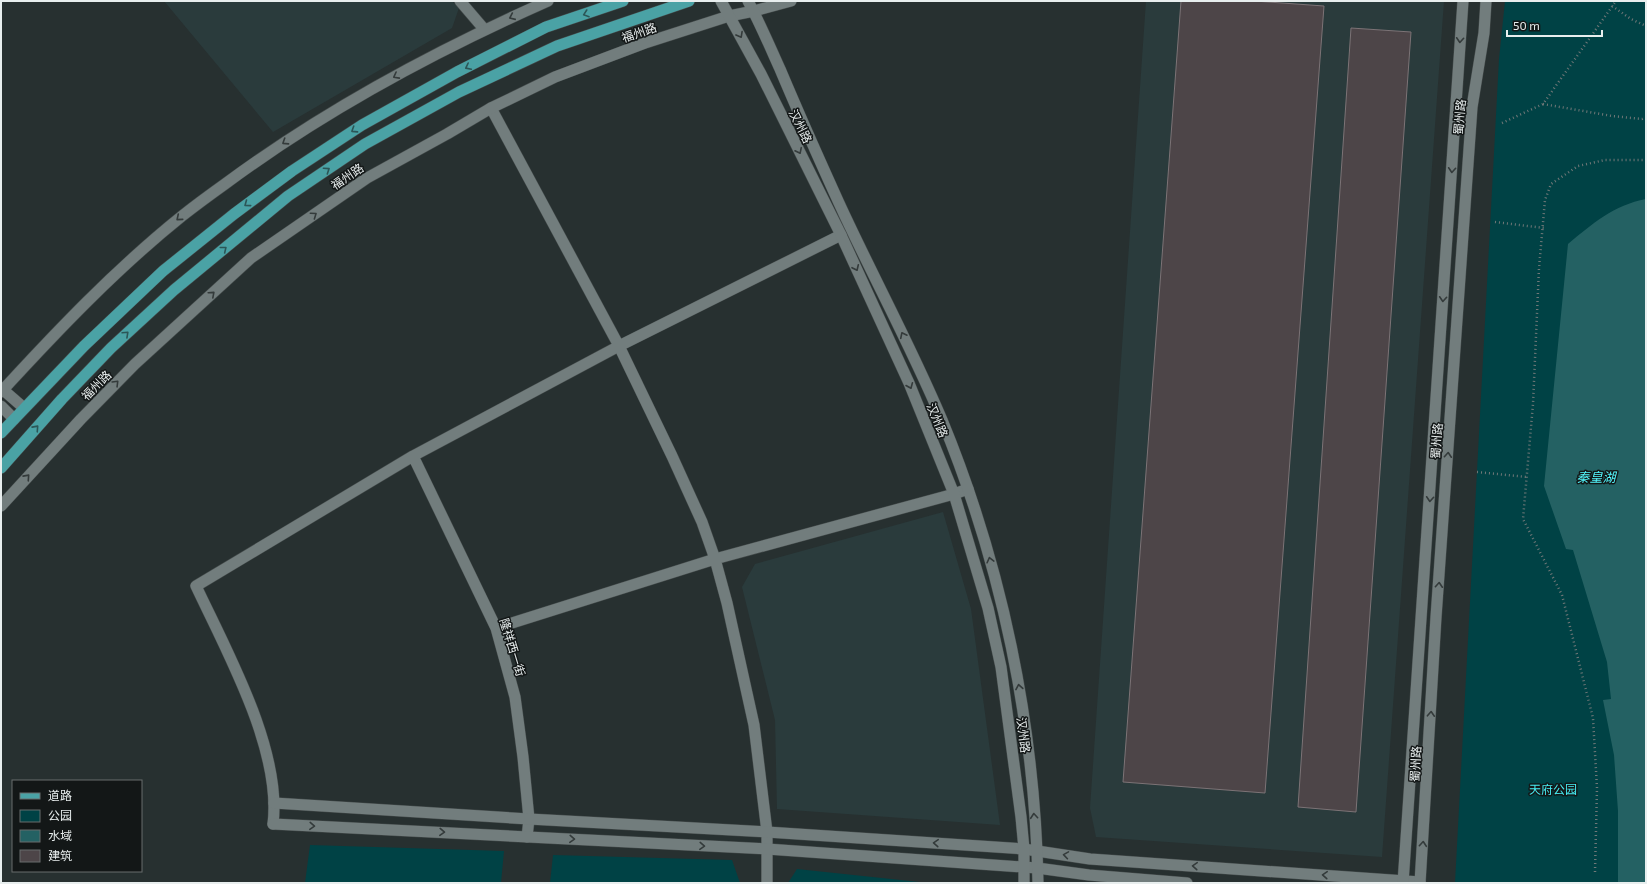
<svg xmlns="http://www.w3.org/2000/svg" width="1647" height="884" font-family="'Exo 2','Noto Sans SC',sans-serif">
<style>
.built{fill:#2a3b3c}
.green{fill:#004245}
.water{fill:#246163}
.building{fill:#4d4548;stroke:#7c7376}
.lines{fill:none;stroke-linecap:round;stroke-linejoin:round}
.minor-casing{stroke:#444b4b;stroke-width:12}
.tertiary-casing{stroke:#444b4b;stroke-width:12}
.secondary-casing{stroke:#444b4b;stroke-width:12}
.primary-casing{stroke:#444b4b;stroke-width:12}
.path{stroke:#707878;stroke-width:2.5;stroke-dasharray:1 3;stroke-linecap:butt}
.minor{stroke:#727d7d;stroke-width:11}
.tertiary{stroke:#727d7d;stroke-width:11}
.secondary{stroke:#727d7d;stroke-width:11}
.primary{stroke:#4aa2a5;stroke-width:11}
.oneway{stroke:#2c5657}
.oneway2{stroke:#343b3b}
.labels{text-anchor:middle;dominant-baseline:central;stroke-width:3;stroke-linejoin:round;paint-order:stroke}
.street-label{font-size:12px;fill:#e8eeee;stroke:#131717}
.park-label{font-size:12px;fill:#46eef4;stroke:#131717}
.water-label{font-size:13px;font-style:italic;fill:#53f7fd;stroke:#131717}
</style>
<rect width="100%" height="100%" fill="#273030"/>
<path class="built" d="M164,1H452L459,8L452,28L273,132Z
M1146,1H1444L1382,857L1096,837L1090,808Z
M943,512L971,609L1000,825L777,809L775,720L742,587L755,564Z"/>
<path class="green" d="M1505,1H1646V883H1455L1499,59Z
M310,845L504,851L501,883H305Z
M553,855L732,860L740,883H550Z
M797,869L929,883H788Z"/>
<path class="water" d="M1646,199V883H1618V811L1614,755L1603,700L1611,699L1607,662L1573,550L1566,549L1544,486L1568,244C1592,224 1614,205 1646,199Z"/>
<path class="building" d="M1181,1H1254L1324,6L1265,793L1123,782Z
M1351,28L1411,32L1356,812L1298,807Z"/>
<g class="lines">
<defs>
<path id="minor" d="M460,1L484,29
M491,108L619,346L672,456L702,522L715,559L727,603L754,725L767,832V883
M1,388L24,408
M1,406L14,419
M413,456L496,628L515,697L523,757L529,819L527,837
M496,628L715,559L954,494L968,489
M273,824C282,750 227,652 196,586L413,456L619,346L841,235"/>
<path id="tertiary" d="M1,392C58,330 116,269 182,216C196,205 211,194 225,184C325,110 435,51 548,1
M1,506L81,419L135,364L251,258L367,178L447,134L491,108L555,77L645,43L729,16L754,11L791,1
M274,803L529,819L767,832L1024,849L1090,859L1420,882
M273,824L767,849L1037,868L1089,875L1187,883"/>
<path id="secondary" d="M721,1L761,74L841,235L909,383L954,494L988,608L1001,667L1021,817L1024,849V883
M748,1C760,23 770,47 780,69C799,114 819,159 839,203C872,275 911,346 942,420C1002,566 1035,725 1038,883
M1403,883L1463,1
M1420,883L1436,617L1472,107L1484,33L1486,1"/>
<path id="primary" d="M1,433L84,346L163,271L234,214L292,171L362,125L457,72L546,27L623,1
M1,468L62,399L111,348L174,290L288,196L365,144L459,92L557,46L689,1"/>
</defs>
<use href="#minor" class="minor-casing"/>
<use href="#tertiary" class="tertiary-casing"/>
<use href="#secondary" class="secondary-casing"/>
<use href="#primary" class="primary-casing"/>
<path class="path" d="M1612,6L1631,19L1646,26
M1543,104L1612,116L1642,119L1646,117
M1502,123L1543,104L1616,1
M1495,222L1544,228
M1477,472L1527,477
M1595,872L1597,788L1593,718L1562,595L1523,519L1533,404L1539,268L1545,200L1551,184L1578,166L1605,160H1646"/>
<use href="#minor" class="minor"/>
<use href="#tertiary" class="tertiary"/>
<use href="#secondary" class="secondary"/>
<use href="#primary" class="primary"/>
</g>
<defs><path id="oneway-chevron" d="M-2-3.5L2.5 0L-2 3.5" fill="none" stroke-width="1.6" stroke-linecap="round" stroke-linejoin="round"/></defs>
<g class="oneway">
<use href="#oneway-chevron" transform="translate(586 14) rotate(161)"/>
<use href="#oneway-chevron" transform="translate(468 67) rotate(153)"/>
<use href="#oneway-chevron" transform="translate(354 130) rotate(147)"/>
<use href="#oneway-chevron" transform="translate(327 170) rotate(-34)"/>
<use href="#oneway-chevron" transform="translate(247 204) rotate(143)"/>
<use href="#oneway-chevron" transform="translate(224 249) rotate(-39)"/>
<use href="#oneway-chevron" transform="translate(126 334) rotate(-43)"/>
<use href="#oneway-chevron" transform="translate(36 428) rotate(-48)"/>
</g>
<g class="oneway2">
<use href="#oneway-chevron" transform="translate(512 17) rotate(156)"/>
<use href="#oneway-chevron" transform="translate(740 35) rotate(61)"/>
<use href="#oneway-chevron" transform="translate(1460 40) rotate(94)"/>
<use href="#oneway-chevron" transform="translate(396 76) rotate(152)"/>
<use href="#oneway-chevron" transform="translate(285 142) rotate(147)"/>
<use href="#oneway-chevron" transform="translate(799 151) rotate(64)"/>
<use href="#oneway-chevron" transform="translate(1452 170) rotate(94)"/>
<use href="#oneway-chevron" transform="translate(314 215) rotate(-35)"/>
<use href="#oneway-chevron" transform="translate(179 218) rotate(140)"/>
<use href="#oneway-chevron" transform="translate(856 268) rotate(65)"/>
<use href="#oneway-chevron" transform="translate(212 294) rotate(-42)"/>
<use href="#oneway-chevron" transform="translate(1443 299) rotate(94)"/>
<use href="#oneway-chevron" transform="translate(903 335) rotate(-116)"/>
<use href="#oneway-chevron" transform="translate(116 383) rotate(-45)"/>
<use href="#oneway-chevron" transform="translate(910 386) rotate(67)"/>
<use href="#oneway-chevron" transform="translate(1448 455) rotate(-86)"/>
<use href="#oneway-chevron" transform="translate(27 477) rotate(-48)"/>
<use href="#oneway-chevron" transform="translate(1430 499) rotate(94)"/>
<use href="#oneway-chevron" transform="translate(990 560) rotate(-104)"/>
<use href="#oneway-chevron" transform="translate(1439 585) rotate(-86)"/>
<use href="#oneway-chevron" transform="translate(1019 687) rotate(-100)"/>
<use href="#oneway-chevron" transform="translate(1431 714) rotate(-87)"/>
<use href="#oneway-chevron" transform="translate(1034 816) rotate(-95)"/>
<use href="#oneway-chevron" transform="translate(312 826) rotate(3)"/>
<use href="#oneway-chevron" transform="translate(442 832) rotate(3)"/>
<use href="#oneway-chevron" transform="translate(572 839) rotate(3)"/>
<use href="#oneway-chevron" transform="translate(936 843) rotate(-176)"/>
<use href="#oneway-chevron" transform="translate(1423 844) rotate(-85)"/>
<use href="#oneway-chevron" transform="translate(702 846) rotate(3)"/>
<use href="#oneway-chevron" transform="translate(1066 855) rotate(-171)"/>
<use href="#oneway-chevron" transform="translate(1195 866) rotate(-176)"/>
<use href="#oneway-chevron" transform="translate(1325 875) rotate(-176)"/>
</g>
<g class="labels">
<g class="street-label">
<text transform="translate(639 32) rotate(-19)">福州路</text>
<text transform="translate(1459 117) rotate(-85)">蜀州路</text>
<text transform="translate(801 126) rotate(64)">汉州路</text>
<text transform="translate(347 176) rotate(-34)">福州路</text>
<text transform="translate(96 385) rotate(-45)">福州路</text>
<text transform="translate(938 420) rotate(68)">汉州路</text>
<text transform="translate(1436 441) rotate(-86)">蜀州路</text>
<text transform="translate(513 647) rotate(73)">隆祥西一街</text>
<text transform="translate(1024 735) rotate(83)">汉州路</text>
<text transform="translate(1415 764) rotate(-87)">蜀州路</text>
</g>
<g class="park-label">
<text x="1553" y="789">天府公园</text>
</g>
<g class="water-label">
<text x="1596" y="477">秦皇湖</text>
</g>
</g>
<rect width="1647" height="884" fill="none" stroke="#e8eeee" stroke-width="4"/>
<rect x="12" y="780" width="130" height="92" fill="#131717" stroke="#686d6d"/>
<rect x="20" y="793" width="20" height="6" fill="#4aa2a5" stroke="#686d6d"/>
<text x="48" y="800" font-size="12" fill="#e8eeee">道路</text>
<rect x="20" y="810" width="20" height="12" fill="#004245" stroke="#686d6d"/>
<text x="48" y="820" font-size="12" fill="#e8eeee">公园</text>
<rect x="20" y="830" width="20" height="12" fill="#246163" stroke="#686d6d"/>
<text x="48" y="840" font-size="12" fill="#e8eeee">水域</text>
<rect x="20" y="850" width="20" height="12" fill="#4d4548" stroke="#686d6d"/>
<text x="48" y="860" font-size="12" fill="#e8eeee">建筑</text>
<path d="M1507 30v6h95v-6" fill="none" stroke="#e8eeee" stroke-width="2"/>
<text x="1513" y="30" font-size="12" fill="#e8eeee" stroke="#131717" stroke-width="3" paint-order="stroke">50 m</text>
</svg>
